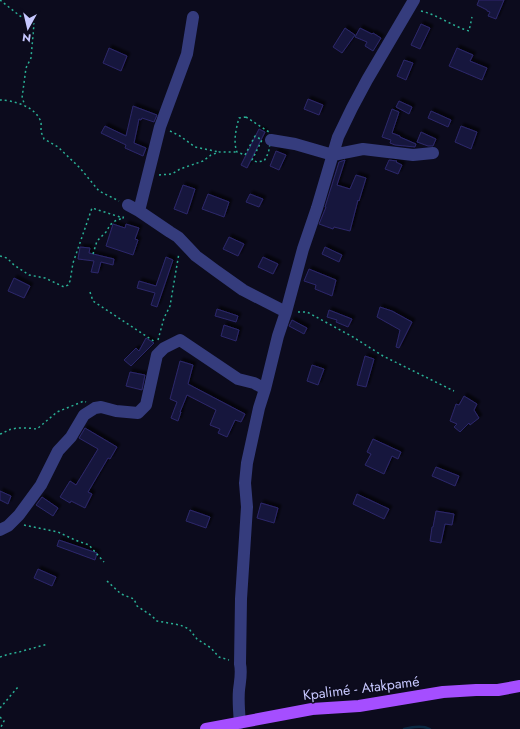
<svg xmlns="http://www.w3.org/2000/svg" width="520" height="729" font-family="Jost,sans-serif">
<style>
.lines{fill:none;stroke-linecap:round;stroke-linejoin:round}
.stream{stroke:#0b2841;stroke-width:2.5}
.building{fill:#19173e;stroke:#2c286b;filter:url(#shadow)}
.path{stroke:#2ab095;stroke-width:1.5;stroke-dasharray:2 3;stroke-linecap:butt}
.minor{stroke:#353c7d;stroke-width:12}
.major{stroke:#a54eff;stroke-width:12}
.labels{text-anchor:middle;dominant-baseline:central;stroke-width:3;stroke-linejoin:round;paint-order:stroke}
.street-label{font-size:14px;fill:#c7c8ff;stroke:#0c0b1d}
</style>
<defs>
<filter id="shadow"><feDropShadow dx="3" dy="-3" stdDeviation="1" flood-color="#0009"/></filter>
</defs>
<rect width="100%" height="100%" fill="#0c0b1d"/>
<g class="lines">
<path class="stream" d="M404,729C412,727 422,725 430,729"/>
</g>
<path class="building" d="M479,0H504L496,19L488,16L490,12L487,11V10L477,5Z
M421,24L430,28L420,49L411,45Z
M345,28L355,35L342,53L333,47Z
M360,28L372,34L373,33L381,38L373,51L365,46L367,42L355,37Z
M109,48L127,56L121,71L103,63Z
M457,48L473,55L470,61L487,68L482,80L449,66Z
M404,60L413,63L406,80L397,76Z
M308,99L323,105L319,115L304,109Z
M399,101L412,107L409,114L396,107Z
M133,106L157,115L154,122L142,118L141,120L139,119L134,143L146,148L143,156L125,148L126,145L101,133L105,126L126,136Z
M392,109L399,112L392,133L400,136V137L416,144L415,147L395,145L390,143L391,140L382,137Z
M431,111L451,120L448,127L428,118Z
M461,126L477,132L471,149L455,142Z
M259,129L265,132L247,168L241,165Z
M421,132L436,139L433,146H428L417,142Z
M276,151L286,155L279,170L270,166Z
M345,160L337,185L350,189L356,175L366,178L359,201L358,200L350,231L334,227L333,229L319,224L326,207H325L339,162Z
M389,160L397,161L396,162L402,165L398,174L385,169Z
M183,185L195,189L187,214L174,209Z
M208,194L229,202L224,217L202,209Z
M250,194L263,199L259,207L246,202Z
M113,224L125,228L126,224L139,228L135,239L138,240L133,255L106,246Z
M229,237L244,244L238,256L223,249Z
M80,247L90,248L89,253L114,259L113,265L101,262L98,273L91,272L94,261L78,259Z
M325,247L342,255L339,262L322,254Z
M166,257L173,260L157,307L151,305L155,293L137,288L139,281L156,286Z
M263,257L278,264L273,274L258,267Z
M309,269L336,280L332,296L315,289L316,285L304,281Z
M14,278L30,286L24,298L8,291Z
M380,307L392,311L412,322L399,348L396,347L400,330L377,317Z
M217,309L238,316L236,322L215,316Z
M329,310L352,319L348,327L336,322L337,320L327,317Z
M292,320L307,328L304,334L289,326Z
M224,325L239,330L236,341L221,336Z
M146,338L154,343L131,366L124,360L136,348L139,351Z
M365,356L374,359L366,387L357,385Z
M180,361L193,365L188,384L245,414L241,422L235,420L227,437L218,433L220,429L210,425L216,410L187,395L180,412H181L178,421L171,418L177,402L170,399Z
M312,365L324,369L318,385L307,381Z
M130,372L145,375L142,390L126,386Z
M464,396L477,404L474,410L479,418L470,425L469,423L460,432L454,427L457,424L450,421L456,404L459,405Z
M85,428L117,447L110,459L108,458L88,492L92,494L85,508L71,501L70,503L60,497L70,481L76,485L98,449L79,438Z
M373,439L401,452L398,459L392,456L384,474L365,465L371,454L367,452Z
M436,467L459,476L455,486L432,476Z
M0,491L11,496L8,504L0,500Z
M357,494L389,509L384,519L353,504Z
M42,497L58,508L53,516L36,505Z
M261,503L278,508L274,523L257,518Z
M190,510L210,517L206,528L186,521Z
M436,511L454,514L452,525L445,524L441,543L430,541L432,527H433Z
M59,540L97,553L95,560L57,546Z
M38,569L56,577L52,586L34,578Z"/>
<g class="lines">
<path class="path" d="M0,0L20,16L34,24L31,58L26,68L22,98L25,105
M421,11C438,15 452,26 469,31L472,17
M0,100C12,100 33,106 39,118C42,122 41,126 41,130C41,133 43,136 44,139L58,147L80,168L99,191L119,201
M246,117L269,132C271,143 270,152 264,161L257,162L252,160L262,140L255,136L245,155L237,152C233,142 236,129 239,118Z
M170,131L180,136L195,147L219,152
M159,175L172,174L180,169L203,161L211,155L219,152H237
M93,254L97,241L106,232L110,225L115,221L123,218
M0,256L7,258L14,265L29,275L45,278L64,287L68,285L70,281L73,263L92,208L123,218L124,215
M90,292L93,301L155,342
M298,312H307L353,337L383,356L454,391
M158,340L164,318L170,306L179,253
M0,434C4,433 6,431 9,430C16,427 29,428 37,429L57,412L84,401L86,402
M24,525L58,532L75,540L89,545L104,562
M107,581L121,594L134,599L137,606L152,616L157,621L180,625L189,629L197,639L211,648L219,657L229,660
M0,657L9,654L19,652L48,644
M0,708L18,687
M0,717L4,721L1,727L2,729"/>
<path class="minor" d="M271,140L295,144L333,155L363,149L413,155L433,153
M128,205L139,211L170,232L178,237L196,256L215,270L243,290L286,312
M139,211L160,127L187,54L193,17
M0,530L8,526L19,515L41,485L58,451L71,437L84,415L95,408L101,407L116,411L138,413L146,405L157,355L164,348L180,340L238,379L254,383L265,389
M240,723C239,712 238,701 239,690C240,681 242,673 240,664L241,599L247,507L245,483L247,463L259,408L265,389L278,336L286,312L303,249L317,208L338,137L352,108L367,80L414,0"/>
<path class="major" d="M206,729L312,709L359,706L443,692L476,690H498L520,686"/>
</g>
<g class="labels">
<g class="street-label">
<text transform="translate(361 688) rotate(-7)">Kpalimé - Atakpamé</text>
</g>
</g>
<g transform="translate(28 28) rotate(188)" stroke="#0c0b1d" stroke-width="3" paint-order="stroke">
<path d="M0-3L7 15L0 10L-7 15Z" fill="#c7c8ff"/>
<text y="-6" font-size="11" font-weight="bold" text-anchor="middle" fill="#c7c8ff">N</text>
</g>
</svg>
